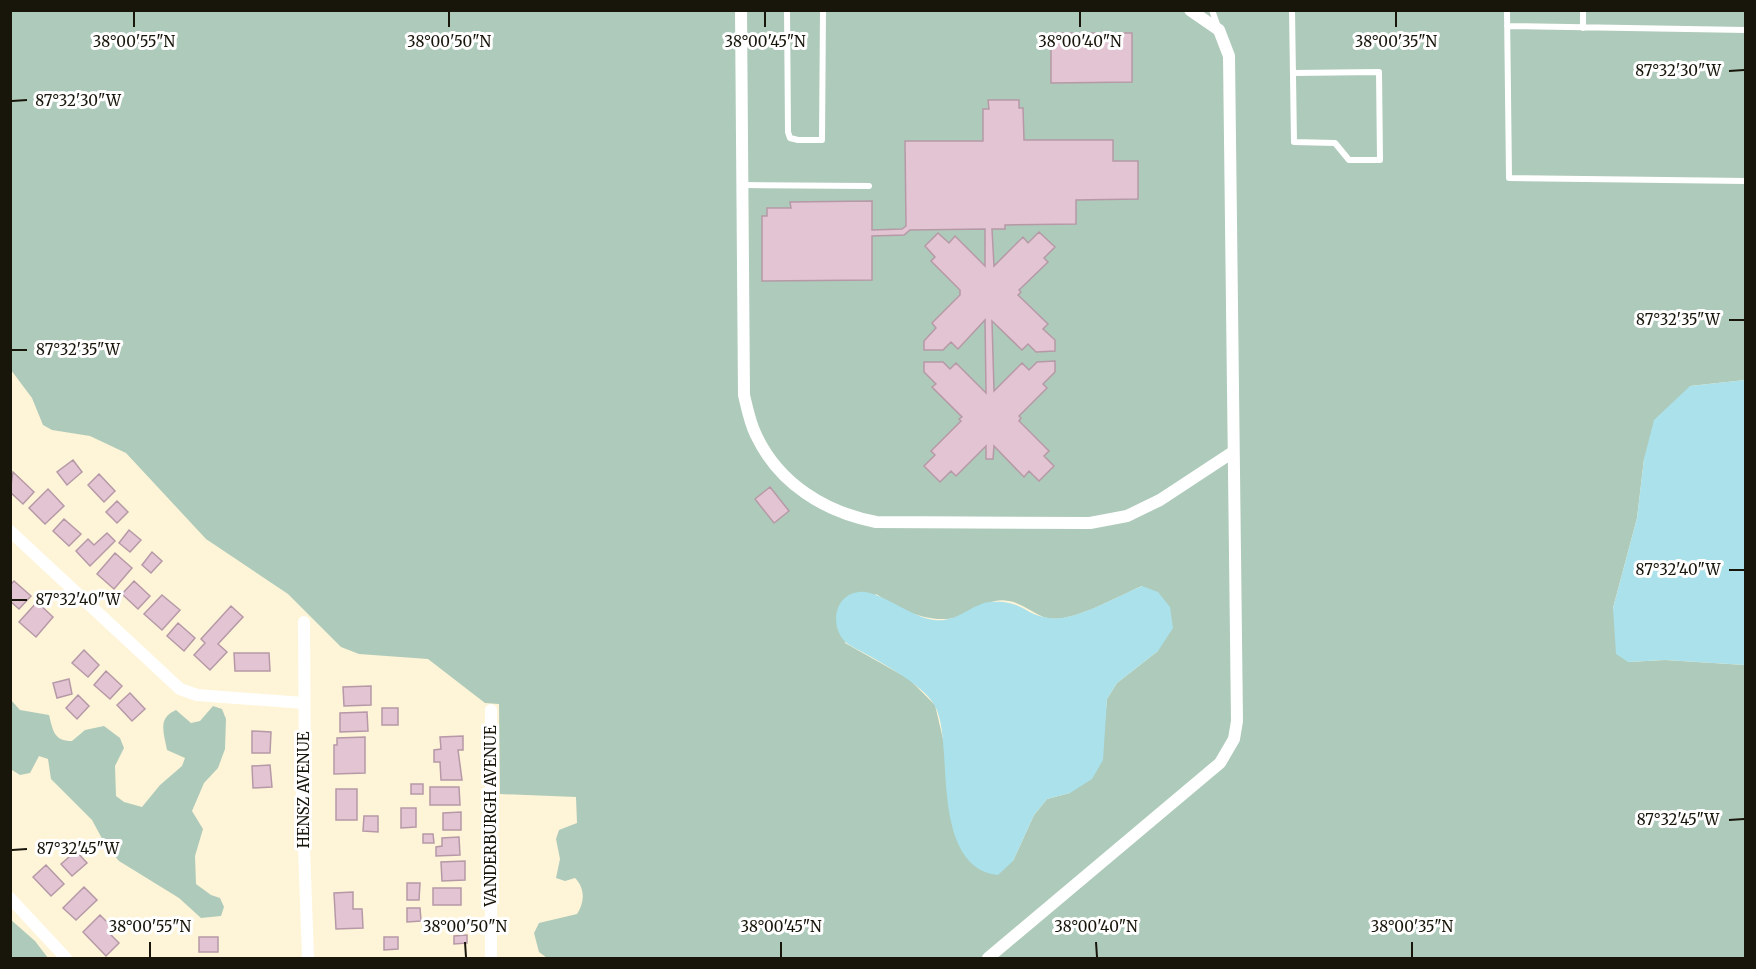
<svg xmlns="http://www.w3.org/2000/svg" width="1756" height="969" viewBox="0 0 1756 969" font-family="Merriweather,serif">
<rect width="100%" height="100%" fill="#fef4d7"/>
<!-- green -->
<path fill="#aecaba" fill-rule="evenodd" d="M10 11H1745V380L1690 386 1644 459 1637 518 1613 608 1628 662 1665 660 1745 665V958H547L539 952 534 933 539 923 577 914C585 902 585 888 575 878L565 881 556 878 560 859 556 839 559 830 577 823 576 797 500 794 499 704 485 703 428 659 359 654 341 647 288 594 206 539 126 453 90 436 52 430 43 425 32 398 11 370ZM1142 586 1158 651 1117 683 1107 699 1105 720 1070 793 1047 799 1034 815 1013 861 943 739 935 705 909 679 845 643 876 594C901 610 931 626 962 616 979 610 989 597 1009 601 1022 603 1034 614 1047 618 1071 624 1118 596 1142 586Z
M11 700 20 710 49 715C53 731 54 741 72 741L85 730 104 726 120 738 124 748 115 766 116 796 124 802 142 807 160 785 182 766 185 758 167 750C164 733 157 718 176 710L191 723 200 721 213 706 222 709 226 719 225 749 218 768 204 783 192 811 203 829 195 856 196 884 211 895 220 898 224 907 221 916 201 918 179 898 119 861 106 846 92 820 51 779 48 759 39 756 30 773 20 775 12 770Z
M10 919 35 941 48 958H11Z"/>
<!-- water -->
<path fill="#aae1eb" d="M1745 380V665L1665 660 1628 662 1616 654 1613 608 1637 518 1644 459 1654 420 1690 386Z
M1142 586 1158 592 1170 607 1173 628 1158 651 1117 683 1107 699 1103 760 1092 779 1070 793 1047 799 1034 815 1013 861 998 875C946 870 947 794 944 755 943 740 942 719 935 706 924 684 873 658 851 646 829 634 831 595 859 592 878 589 912 618 934 620 957 623 972 604 989 602 1022 599 1024 615 1049 618 1075 622 1117 596 1142 586Z"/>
<!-- building -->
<path fill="#e3c4d3" stroke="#b699a7" stroke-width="1.5" d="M1051 33H1132V82L1051 83Z
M988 100H1019V108H1023L1024 140H1113V161H1138V199L1076 200V224L1005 225V229H992L994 266 1023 237 1028 243 1039 232 1055 247 1044 258 1048 262 1019 290 1021 292 1018 295 1048 324 1043 329 1055 340V351L1036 352 1028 344 1022 350 992 321 994 391 1022 363 1029 370 1037 362 1055 361V372L1043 384 1047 388 1019 416 1021 418 1019 421 1049 451 1044 456 1054 466 1039 481 1029 471 1024 477 994 446 993 459H986V446L956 476 951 471 940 482 924 466 935 455 931 451 961 421 959 419 962 417 932 387 936 384 924 372V362H943L950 369 956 363 986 393 985 320 958 349 951 342 943 350H924V341L936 328 932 323 960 295V290L931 261 935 257 925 246 938 233 949 243 955 236 985 266V229L910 230 904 235 872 236V280L762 281V216H767V208H791L790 202 872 201V230L902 229 906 226 905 141H983V109H989Z
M73 460 82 472 67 485 57 472Z
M13 472 34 492 23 504 10 492Z
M99 474 115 491 104 502 88 485Z
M770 487 789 511 774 523 755 499Z
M48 489 64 506 45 524 29 508Z
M117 501 128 512 117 523 106 512Z
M64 519 81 534 69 546 53 531Z
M129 530 141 540 130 552 119 543Z
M107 533 115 541 90 566 76 551 88 539 94 545Z
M152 552 162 561 151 573 142 565Z
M115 553 132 568 114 589 97 574Z
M14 581 31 596 19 609 10 601V585Z
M134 581 150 596 138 609 122 594Z
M162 595 180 610 162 630 144 614Z
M37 602 53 617 36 637 19 622Z
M231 606 243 617 218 644 227 652 210 670 194 655 205 643 201 639Z
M178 623 195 638 184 651 167 636Z
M84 650 99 665 88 677 72 663Z
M234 653H269L270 671H235Z
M106 671 122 686 110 699 94 685Z
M69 679 72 694 57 698 53 683Z
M371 686V705L344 706 343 687Z
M130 693 145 709 132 721 117 705Z
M78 695 89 706 77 719 66 708Z
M382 708H398V725H382Z
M367 712 368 731 340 732V713Z
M252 731 271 732 270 753H252Z
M463 736V750H458L462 780H441L440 762H434V750L441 749 440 737Z
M365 737V773L334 774V745H337V738Z
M270 765 272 787 253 788 252 766Z
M411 784H423V794H411Z
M430 787H459L460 805H430Z
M336 789H357V820H336Z
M401 808H416V827L401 828Z
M461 812V830H443V813Z
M364 816H378V832L363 831Z
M423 834H433L434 843H423Z
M459 837 460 855 436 856V847L442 846V838Z
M76 851 87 863 72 876 61 864Z
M465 861V880L442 881 441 862Z
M46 865 64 884 51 896 33 877Z
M407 883H420L419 900H407Z
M84 887 97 900 76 920 63 908Z
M433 888H461V905H433Z
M353 892V909H362L363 928 336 929 334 893Z
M407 908H420L421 921 407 922Z
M100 915 113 928 109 933 119 943 106 956 83 932Z
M467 935V943L454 944V936Z
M199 937H218V952H199Z
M384 937H398V949L384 950Z"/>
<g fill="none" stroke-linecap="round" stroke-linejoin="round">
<!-- service -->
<path stroke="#fff" stroke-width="6" d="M787 10 788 132 790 138 798 140H822L823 10
M1212 10 1218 27
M1292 10 1294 142 1335 143 1349 160H1380L1379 72 1293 73
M1507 10 1509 178 1746 181
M1507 26 1746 30
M1583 28V10
M743 185 869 186"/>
<!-- minor -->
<path stroke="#fff" stroke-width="12" d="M741 10 744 395C747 408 750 423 756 435 779 484 825 512 876 522L1090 523 1127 516 1160 500 1233 452
M10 531 180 689 197 695 304 703
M304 622 305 774 302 791 308 958
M491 710V958
M10 898 66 958
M988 958 1220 763 1234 739 1237 721 1229 56 1219 30 1190 10"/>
</g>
<!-- ticks -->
<path fill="none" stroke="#18150a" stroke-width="2" d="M134 12V27M449 12V27M765 12V27M1080 12V27M1396 12V27M1729 71 1744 70M12 101 27 100M1729 320H1744M12 350H27M1729 570H1744M12 600H27M1729 820 1744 819M12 850 27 849M150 942V957M465 942 466 957M781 942V957M1096 942 1097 957M1412 942V957"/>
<g text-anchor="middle" stroke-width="6" stroke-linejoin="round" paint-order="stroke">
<!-- street labels -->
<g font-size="15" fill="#18150a" stroke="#fff">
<text transform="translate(304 790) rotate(-90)" y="5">HENSZ AVENUE</text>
<text transform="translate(491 816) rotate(-90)" y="5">VANDERBURGH AVENUE</text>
</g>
</g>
<g font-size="15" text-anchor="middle" fill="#18150a" stroke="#fff" stroke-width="6" stroke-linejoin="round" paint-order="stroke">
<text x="134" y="47">38°00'55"N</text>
<text x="449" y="47">38°00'50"N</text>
<text x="765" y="47">38°00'45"N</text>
<text x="1080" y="47">38°00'40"N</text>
<text x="1396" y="47">38°00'35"N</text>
<text x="1678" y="76">87°32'30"W</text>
<text x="78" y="106">87°32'30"W</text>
<text x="1678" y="325">87°32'35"W</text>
<text x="78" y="355">87°32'35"W</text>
<text x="1678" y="575">87°32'40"W</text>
<text x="78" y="605">87°32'40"W</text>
<text x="1678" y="825">87°32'45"W</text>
<text x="78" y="854">87°32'45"W</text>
<text x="150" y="932">38°00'55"N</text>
<text x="465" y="932">38°00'50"N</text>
<text x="781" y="932">38°00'45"N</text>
<text x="1096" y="932">38°00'40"N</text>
<text x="1412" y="932">38°00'35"N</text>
</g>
<!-- border -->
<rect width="1756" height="969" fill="none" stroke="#18150a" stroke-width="24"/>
</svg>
